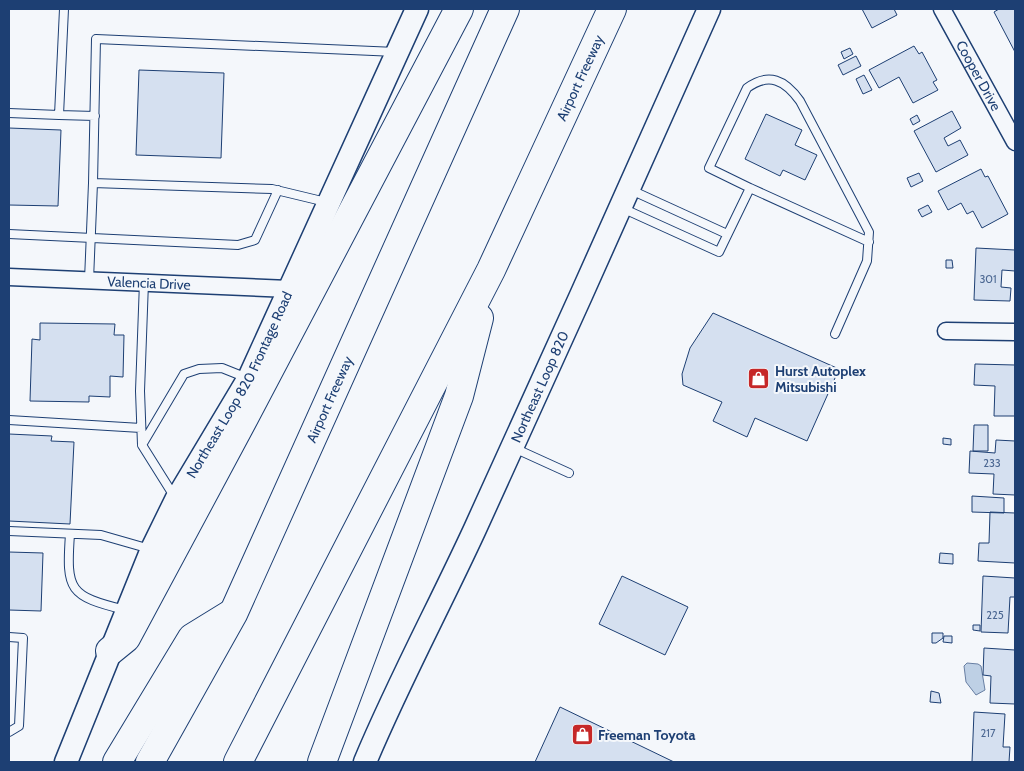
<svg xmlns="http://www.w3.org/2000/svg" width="1024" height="771" viewBox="0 0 1024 771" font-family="Cabin,sans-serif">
<rect width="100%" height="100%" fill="#f4f7fb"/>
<!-- water -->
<path fill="#bed0e5" stroke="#687fa3" d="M967 663 978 664 981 666 985 690 976 695 966 682 964 666Z"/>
<!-- building -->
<path fill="#d5e0f0" stroke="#1d3f73" d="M862 9H894L897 15 872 28Z
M999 9H1015V52L994 12Z
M914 46 919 54 922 52 937 80 933 82 938 90 913 103 899 77 879 88 869 70Z
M850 48 853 54 844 59 841 52Z
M856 56 861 66 843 75 838 65Z
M139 70 224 73 221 158 136 155Z
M864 75 872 90 863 94 856 79Z
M952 111 961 128 944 138 948 146 960 140 968 155 936 172 914 131Z
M766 114 802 130 795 145 817 155 805 180 783 170 780 176 745 159Z
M917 115 920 121 913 125 910 119Z
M9 128 61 130 58 206 9 205Z
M981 169 985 177 988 176 1008 214 982 228 973 211 967 214 961 203 948 210 938 191Z
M919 173 923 181 911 187 907 178Z
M928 205 932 212 922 217 918 210Z
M976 248 1015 250V271L1002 270 1001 287 1011 288 1010 301 974 300Z
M946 260H952L953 268H946Z
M713 313 839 369 807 441 755 418 747 437 713 421 722 402 683 385 682 374 690 348Z
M40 323 115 324 114 335H124L123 377 110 376V397L89 396V402L30 401 32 339 40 340Z
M975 364 1015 365V416H994L995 386 974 385Z
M974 425H988V451H973Z
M9 434 52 436 51 441 74 442 70 524 9 521Z
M943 438 951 439V445L943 444Z
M996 440 1015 441V495L993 494 994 474 969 473 970 451 995 453Z
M972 496 1004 498V513L972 512Z
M990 512 1015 513V563L978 561 979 543H989Z
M9 552 43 553 41 611 9 610Z
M940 553 953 554V564L939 563Z
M622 576 688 607 665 655 599 624Z
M983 576 1015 578V597H1010L1008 633 981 632Z
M973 625H980V631L973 630Z
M932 633H943V638L936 643H932Z
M944 636H952V643L943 642Z
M984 648 1015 650V704L990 703 991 676 983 675Z
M931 691 939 693 941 703 930 702Z
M560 707 674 762H535Z
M974 712 1005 714 1003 747H1010L1009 762H972Z"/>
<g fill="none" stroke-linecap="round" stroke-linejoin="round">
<defs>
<path id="service" d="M64 9 59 115 95 116
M9 113 59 115
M750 188 869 242
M631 190 727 234
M326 202 272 189 93 183 96 39 396 52
M622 208 719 252 750 188 709 168 747 88C769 72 785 80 800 101L869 232 867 261 835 334
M9 234 238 245 255 240 278 190
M89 280 93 183
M144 282 140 391 142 445 174 496
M9 420 141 428
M142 445 184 374 199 369 222 368 247 378
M514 448 569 473
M9 531 101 535 150 549
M70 534C66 591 69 596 125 610
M9 637 23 638 19 726 9 732"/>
<g id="minor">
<path id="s1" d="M942 9 1015 142"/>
<path id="s2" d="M9 277 289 289"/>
<path d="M946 331 1015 332"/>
</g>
<g id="secondary">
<path id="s3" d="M66 762 152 549 176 500 249 378 417 9"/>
<path id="s4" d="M365 762C398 683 439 607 475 529 554 356 632 183 709 9"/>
</g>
<g id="motorway">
<path d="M110 651 126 638 245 416 459 9"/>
<path d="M117 762 192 638 231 614"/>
<path id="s5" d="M150 762 233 614 505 9"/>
<path id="s6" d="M238 762 491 270 612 9"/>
<path d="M322 762 459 396 479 318"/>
</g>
</defs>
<!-- service casing -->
<use href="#service" stroke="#1d3f73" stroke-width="10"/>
<!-- minor casing -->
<use href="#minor" stroke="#1d3f73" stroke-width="19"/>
<!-- secondary casing -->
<use href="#secondary" stroke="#1d3f73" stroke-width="25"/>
<!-- motorway casing -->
<use href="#motorway" stroke="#1d3f73" stroke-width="30"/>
<!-- service -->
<use href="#service" stroke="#f4f7fb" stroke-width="8"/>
<!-- minor -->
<use href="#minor" stroke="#f4f7fb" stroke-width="16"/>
<!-- secondary -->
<use href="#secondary" stroke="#f4f7fb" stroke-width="22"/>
<!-- motorway -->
<use href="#motorway" stroke="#f4f7fb" stroke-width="28"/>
</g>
<!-- icons -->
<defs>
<symbol id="shop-square" viewBox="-11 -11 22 22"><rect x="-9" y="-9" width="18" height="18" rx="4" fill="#c62828" stroke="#f4f7fb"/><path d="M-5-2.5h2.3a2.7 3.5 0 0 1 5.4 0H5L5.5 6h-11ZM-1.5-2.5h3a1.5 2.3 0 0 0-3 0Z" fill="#fff"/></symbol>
</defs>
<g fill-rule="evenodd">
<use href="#shop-square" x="746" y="366" width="25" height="25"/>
<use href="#shop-square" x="570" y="722" width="25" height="25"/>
</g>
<g text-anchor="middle" stroke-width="4" stroke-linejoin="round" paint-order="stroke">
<!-- number labels -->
<g font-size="11" fill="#4b6792">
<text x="988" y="283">301</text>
<text x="992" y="467">233</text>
<text x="995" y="619">225</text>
<text x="988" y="737">217</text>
</g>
<!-- street labels -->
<g font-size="14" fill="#1d3f73" stroke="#f4f7fb">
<text dy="5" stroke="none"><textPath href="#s1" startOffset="76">Cooper Drive</textPath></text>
<text dy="5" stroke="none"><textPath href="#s6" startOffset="765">Airport Freeway</textPath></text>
<text dy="5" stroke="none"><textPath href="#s2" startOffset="140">Valencia Drive</textPath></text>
<text dy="5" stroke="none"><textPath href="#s3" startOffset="416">Northeast Loop 820 Frontage Road</textPath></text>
<text dy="5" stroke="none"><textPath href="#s4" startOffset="414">Northeast Loop 820</textPath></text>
<text dy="5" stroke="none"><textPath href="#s5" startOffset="405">Airport Freeway</textPath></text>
</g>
<!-- poi labels -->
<g font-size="14" font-weight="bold" fill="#1d3f73" stroke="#f4f7fb" text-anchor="start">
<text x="775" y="376">Hurst Autoplex<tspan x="775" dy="16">Mitsubishi</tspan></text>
<text x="598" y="740">Freeman Toyota</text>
</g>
</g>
<!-- border -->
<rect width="1024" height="771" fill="none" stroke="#1d3f73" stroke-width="20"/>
</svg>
